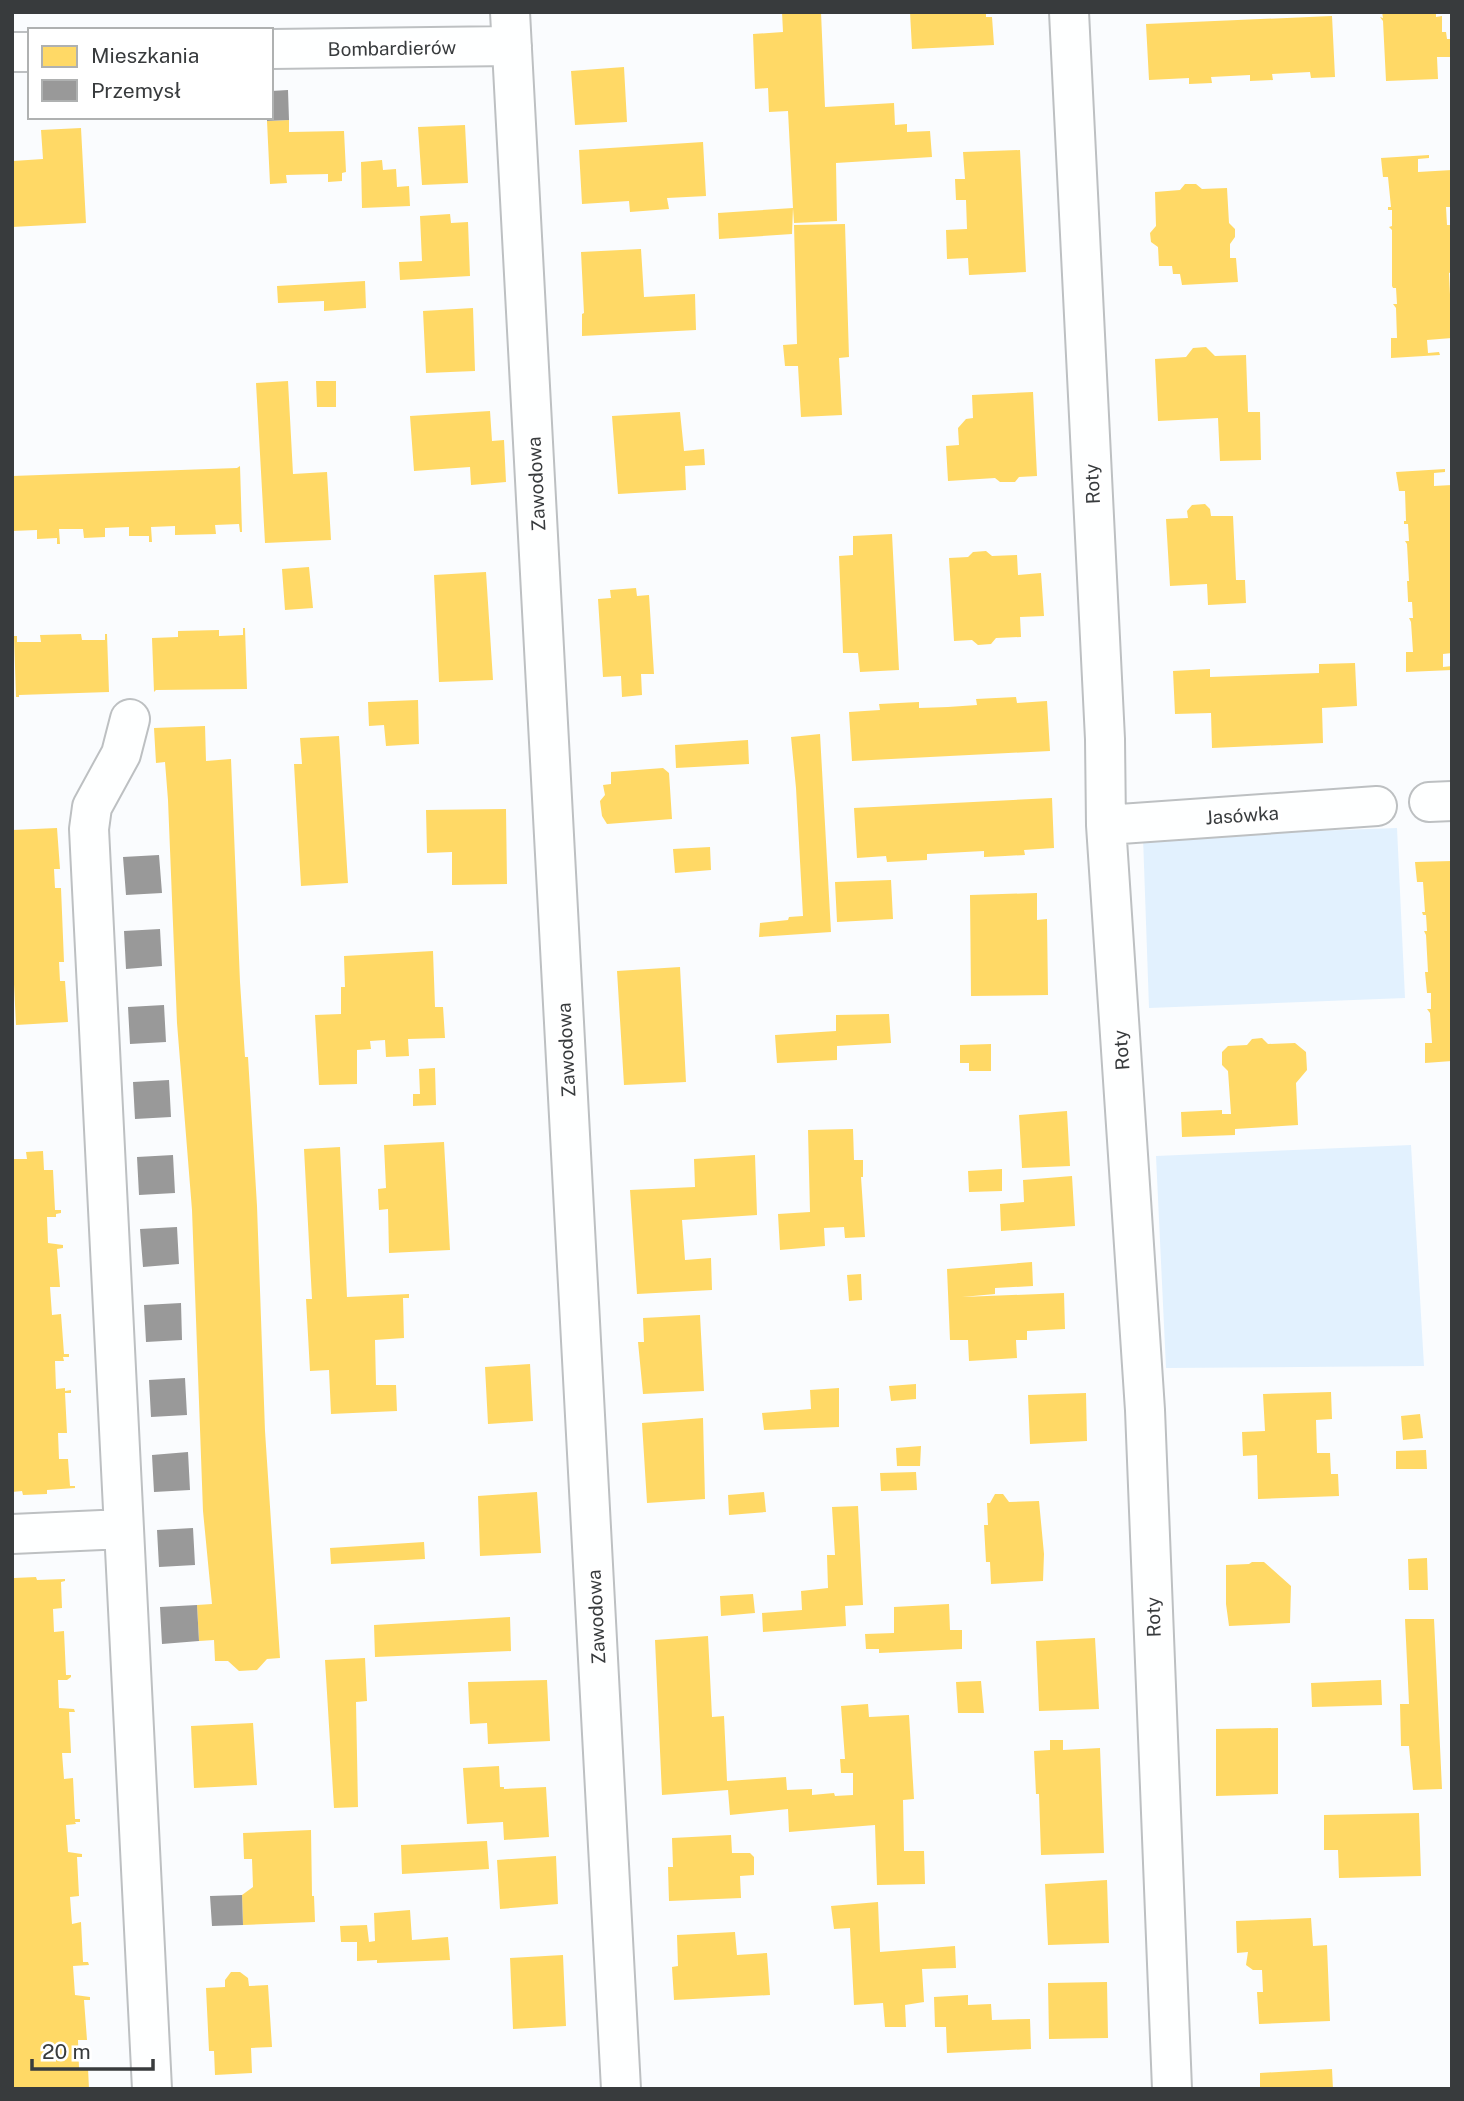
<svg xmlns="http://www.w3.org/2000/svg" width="1464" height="2101" viewBox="0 0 1464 2101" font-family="'Public Sans',sans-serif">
<rect width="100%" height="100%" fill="#fafcfe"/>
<!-- green -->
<path fill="#e2f1fe" d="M1397 828 1405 998 1149 1008 1143 837Z
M1411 1145 1424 1366 1166 1368 1156 1156Z"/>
<!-- homes -->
<path fill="#ffd966" d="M782 12H821L825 107 894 103 895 125 907 124V132L930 131 932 157 836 163 837 221 794 223 793 208 792 234 719 239 718 213 793 208 788 111 769 112 768 88 755 89 753 34 783 32Z
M910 12H986V17H992L994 45 912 49Z
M1382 12H1436V17L1442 16V32H1446L1447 39H1451L1452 57H1437L1438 79 1386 81 1383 21 1380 17 1383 18Z
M1332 16 1335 77 1311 78 1310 72 1272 74 1273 80 1250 81V75L1211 77 1212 83 1189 84V78L1149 80 1146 24Z
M624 67 627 122 575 125 571 71Z
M289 120V132L344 131 346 172 342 173V181L328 182V174L286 175 287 183 270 184 267 121Z
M465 125 468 183 422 185 418 127Z
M81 128 86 223 12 227 13 161 43 159 41 130Z
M703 142 706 196 667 198 669 209 630 212 629 201 582 204 579 150Z
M1020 150 1026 272 969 275 968 258 947 259 946 230 967 229 966 200H956L955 179H965L963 152Z
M1429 155V158L1418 159V172L1452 170V207H1446L1447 225H1452V272L1449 273 1452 338 1427 340 1428 353 1439 352 1440 355 1391 358V338H1397L1396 308 1393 304H1397L1396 288H1393L1392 286V230L1389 227 1392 226V210H1388V207H1391L1388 177H1383L1381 158Z
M382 160 383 170 396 169 397 187 409 186 410 206 362 208 361 162Z
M1185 184H1196L1202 189 1227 188 1229 223 1235 229V237L1230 244V258H1236L1238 282 1182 285 1180 274H1173L1172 266H1159L1158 247 1151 242 1150 233 1156 226 1155 192 1180 190Z
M450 214 451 223 468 222 470 276 400 280 399 262 422 261 420 216Z
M845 224 849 357 839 358 842 415 801 417 798 366H785L783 345 797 344 794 225Z
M641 249 644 297 695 294 696 330 582 336V314L584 313 581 252Z
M365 281 366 308 324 311V301L278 303 277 286Z
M473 308 475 371 426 373 423 311Z
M1206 347 1215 356 1246 355 1248 412H1260L1261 460 1220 461 1218 418 1158 421 1155 359 1186 357 1193 348Z
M288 381 293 474 327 472 331 540 265 543 256 383Z
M316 381H336V407H317Z
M1033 392 1037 476 1019 477 1015 482H1000L995 478 948 481 946 446 959 445 958 428 966 419 973 418 972 395Z
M490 411 492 441 504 440 506 482 471 485 470 467 414 471 410 416Z
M680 412 684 451 704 449 705 465 685 466 686 490 618 494 612 416Z
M240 466 242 532H240L239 524 215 525 216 534 175 535V526L151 527 152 542H149V536H129V527L105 528V537L84 538 83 529H59L60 544H57V538L37 539V530L12 531V476L237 468Z
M1445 469V472L1434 473V486L1452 485V653L1443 654V667L1452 666V670L1406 672V652H1413L1411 622 1409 618H1413L1412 602H1408V600L1407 581H1409L1407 544 1405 541H1409L1408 524H1404V521H1406L1405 491H1399L1396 472Z
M1205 504 1210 509 1211 516H1233L1236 580H1245L1246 603 1208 605 1207 584 1170 586 1166 519 1188 518 1187 511 1192 505Z
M892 534 899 670 860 672 858 653H843L839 556 853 555V536Z
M986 551 992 556 1017 555 1018 575 1041 573 1044 616 1020 617 1021 637 996 638 991 644 978 645 972 640 954 641 949 558 968 557 973 552Z
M309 567 313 608 285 610 282 569Z
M486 572 493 680 439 682 434 575Z
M636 588 637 596 649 595 654 674H641L642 695 622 697 621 676 603 677 598 599 611 598 610 590Z
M243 628H245L247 689 156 690 154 692 152 638 178 637V631L219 630V636L243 635Z
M81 634 82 640H105V634H107L109 692 19 695V697H16L14 636H17V642H41L40 635Z
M1355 663 1357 706 1322 708 1323 743 1212 748 1211 713 1175 714 1173 671 1210 669V677L1264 675 1319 673V664Z
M1016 697 1017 703 1047 701 1050 751 852 761 849 712 880 710 879 704 919 702V708L948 707 977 705 976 699Z
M418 700 419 744 386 746 384 725 369 726 368 702Z
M205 726 206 761 231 759 240 982 245 1057H248L257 1206 265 1431 280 1658 267 1659 257 1670 239 1671 228 1661H215L214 1640 199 1641 197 1605 212 1604 203 1511 192 1210 177 1023 168 800 165 762 156 763 154 728Z
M820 734 831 932 759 937 760 923 788 920 789 917 803 916 796 788 791 737Z
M339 736 348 883 301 886 294 764H302L300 738Z
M748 740 749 764 676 768 675 745Z
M663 768 669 773 672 819 607 824 602 816 600 801 605 795 603 785 611 784V772Z
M1052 798 1054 848 1024 850 1025 855 1005 856 984 857V851L927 854V860L887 862 886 856 857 858 854 808Z
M506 809 507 884 452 885V852L427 853 426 810Z
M57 828 60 869H54L55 888H61L64 962H59L60 981H65L68 1022 16 1025 12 943V830Z
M710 847 711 870 675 873 673 849Z
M1452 861V1061L1425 1063V1043H1432L1430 1013 1427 1009H1431V993H1427L1425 972H1428L1426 935 1424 931H1427L1426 915H1423L1422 912H1425L1423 882H1417L1415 862Z
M891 880 893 919 837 922 835 882Z
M1037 893V920L1047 919 1048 995 971 996 970 895Z
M433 951 435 1007H443L445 1038 408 1039 409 1056 386 1057 385 1040 370 1041 371 1049 357 1050V1084L319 1085 315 1015 341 1014V987H345L344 956Z
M680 967 686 1082 624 1085 617 971Z
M889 1014 891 1043 837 1046V1060L777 1063 775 1035 836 1031V1015Z
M1262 1038 1268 1044 1295 1043 1306 1052 1307 1070 1296 1083 1298 1125 1235 1129V1135L1182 1137 1181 1112 1222 1110V1114H1231L1228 1071 1222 1065V1052L1228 1046 1247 1045 1252 1039Z
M991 1044V1071H969V1063H960V1045Z
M435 1068 436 1105 413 1106V1094H420L419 1069Z
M1067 1111 1070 1166 1022 1168 1019 1115Z
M853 1129 854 1160H863V1177H861L865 1237 845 1238 844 1227 824 1228 825 1246 780 1250 778 1214 810 1212 808 1130Z
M444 1142 450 1250 389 1253 388 1209 379 1210 378 1189 386 1188 384 1145Z
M340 1147 347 1297 409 1294V1298H403L404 1338 375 1340 376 1385H396L397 1411 331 1414 329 1370 310 1371 306 1299H312L304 1149Z
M43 1151 44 1170H53L55 1210H61V1213L56 1214V1217H47L48 1243 63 1245V1248L57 1249 60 1287H50L52 1315 61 1314 64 1354H69V1357H63L64 1361H55L56 1389 65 1388V1391L71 1390V1393H65L67 1433H58L59 1459H68L70 1486H75V1488L47 1490V1494L23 1495 22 1491 12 1492V1159H27L26 1152Z
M755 1155 757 1215 682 1220 685 1260 711 1258 712 1290 637 1294 630 1190 695 1187 694 1159Z
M1002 1169V1191L969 1192 968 1171Z
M1072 1176 1075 1226 1001 1231 1000 1204 1024 1202 1023 1180Z
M1032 1262 1033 1286 995 1288V1294L962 1297 1064 1293 1065 1329 1027 1331V1340H1016L1017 1358 969 1361 968 1340H950L947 1269Z
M861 1274 862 1300 849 1301 847 1275Z
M700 1315 704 1391 643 1394 638 1342H644L643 1318Z
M530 1364 533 1421 488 1424 485 1367Z
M916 1384V1399L891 1401 889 1386Z
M839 1388V1427L764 1430 762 1413 811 1409 810 1390Z
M1331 1392 1332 1419 1316 1420 1317 1453H1330L1331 1474H1338L1339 1496 1258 1499 1257 1455 1243 1456 1242 1432 1265 1431 1263 1394Z
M1086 1393 1087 1441 1030 1444 1028 1395Z
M1420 1414 1423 1438 1403 1440 1401 1416Z
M703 1418 705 1499 647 1503 642 1423Z
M921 1446 920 1466H897L896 1448Z
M1426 1450 1427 1469H1396V1451Z
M916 1472 917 1490 881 1491 880 1473Z
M537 1492 541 1553 480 1556 478 1496Z
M764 1492 766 1512 729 1515 728 1495Z
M995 1494H1003L1009 1502 1039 1501 1044 1554 1043 1581 991 1584 990 1562H986L984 1525H988L987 1503H990Z
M858 1506 863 1605 845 1606 846 1626 763 1632 762 1613 802 1610 801 1591 828 1588 827 1555H835L832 1507Z
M424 1542 425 1559 331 1564 330 1548Z
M1427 1558 1428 1590H1409L1408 1559Z
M1252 1562H1264L1291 1586 1290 1623 1229 1626 1226 1604V1565L1249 1564Z
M36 1577 37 1580 65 1579V1581L61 1582 62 1608 53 1609 54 1632 64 1631 66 1675H71V1677L67 1680H58L59 1708 74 1709 75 1712H69L71 1753H62L64 1779 73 1778 75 1819H80V1822H75L76 1824 66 1825 68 1852 82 1854V1857H77L79 1896 70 1897 72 1924 81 1922 83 1962H88L89 1965 73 1966 75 1995 90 1997V2000H84L87 2040H78L79 2068H88L89 2089H13L12 1582 14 1578Z
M753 1594 755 1613 721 1616 720 1596Z
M949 1604 950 1630H962V1649L879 1653V1649H866L865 1634 894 1633V1607Z
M510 1617 511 1651 375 1657 374 1625Z
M1405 1619H1434L1442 1789 1413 1790 1409 1746H1401L1400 1704H1409Z
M708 1636 712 1717 724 1716 727 1781 786 1777 787 1790 812 1789V1795L834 1793 835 1796 853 1795V1773H841L840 1759H845L841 1706 868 1704 869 1717 909 1715 914 1799 903 1800 904 1851H924L925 1884 877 1885 875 1825 789 1832 788 1809 730 1815 728 1790 662 1795 655 1640Z
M1095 1638 1099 1709 1039 1711 1036 1641Z
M365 1658 367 1701 356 1702 358 1807 334 1808 325 1660Z
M547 1680 550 1741 488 1744 487 1723 470 1724 468 1682Z
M1381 1680 1382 1705 1312 1707 1311 1683Z
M981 1681 984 1713H958L956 1682Z
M253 1723 257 1785 194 1788 191 1726Z
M1278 1728V1794L1216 1796V1729Z
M1050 1740H1063V1750L1100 1748 1104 1853 1041 1855 1039 1794H1036L1034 1751 1050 1750Z
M499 1766 500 1787H504V1789L546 1787 549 1837 504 1840 503 1822 467 1824 463 1768Z
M1419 1813 1421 1876 1339 1878 1338 1850H1324V1815Z
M311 1830 312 1896H314L315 1922 243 1925 242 1895 253 1887 252 1859H244L243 1833Z
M731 1835 732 1853H750L754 1857V1875L740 1876 741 1898 669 1901 668 1867H673L672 1838Z
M487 1841 489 1869 402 1874 401 1845Z
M556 1856 558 1904 500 1909 497 1860Z
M1107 1880 1109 1943 1048 1945 1045 1884Z
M878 1902 880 1952 955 1946 956 1968 922 1969 924 2002 905 2005 906 2027H885L883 2003 854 2005 850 1928 834 1929 831 1906Z
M410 1910 412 1940 448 1937 450 1960 377 1963V1960L357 1961V1942H341L340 1926 367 1925 369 1942 375 1941 374 1913Z
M1311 1918 1313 1946 1327 1945 1330 2021 1259 2024 1257 1992H1263L1262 1970H1253L1246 1965 1248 1952 1237 1953 1236 1921Z
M735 1932 737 1955 767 1953 770 1995 674 2000 672 1967 678 1966 677 1935Z
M563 1955 566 2026 513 2029 510 1958Z
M231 1972H240L248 1978 249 1986 268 1985 272 2047 251 2048 252 2073 215 2075 214 2051H209L206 1988 225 1987V1980Z
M1107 1982 1108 2038 1049 2039 1048 1983Z
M968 1995V2005L991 2004 992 2020 1030 2019 1031 2049 947 2053 946 2027H935L934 1997Z
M1332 2069 1333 2089H1260V2073Z"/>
<!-- industry -->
<path fill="#999" d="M288 90 289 120 267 121V117H271V91Z
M159 855 162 893 126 895 123 857Z
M160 929 162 966 126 969 124 931Z
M164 1005 166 1042 130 1044 128 1007Z
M169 1080 171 1117 135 1119 133 1082Z
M173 1155 175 1193 139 1195 137 1157Z
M177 1227 179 1264 143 1267 140 1229Z
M181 1303 182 1340 146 1342 144 1305Z
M185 1378 187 1415 151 1417 149 1380Z
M188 1452 190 1490 154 1492 152 1455Z
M193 1528 195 1565 159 1567 157 1530Z
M197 1605 199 1641 162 1644 160 1607Z
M242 1895 243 1925 212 1926 210 1896Z"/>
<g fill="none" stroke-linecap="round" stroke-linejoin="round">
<defs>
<path id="minor" d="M510 12 621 2089
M1069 12 1105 739 1106 825 1145 1410 1172 2089
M271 49 512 46
M12 52H30
M130 719 121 754 92 807 89 829 152 2089
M1429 802 1452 801
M1106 825 1377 806
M12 1534 124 1529"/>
</defs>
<!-- minor casing -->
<use href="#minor" stroke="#bdc0c2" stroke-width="42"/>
<!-- minor -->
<use href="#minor" stroke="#feffff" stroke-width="38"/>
</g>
<g text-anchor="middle" stroke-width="7" stroke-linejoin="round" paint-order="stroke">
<!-- street labels -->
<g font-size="19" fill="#383b3d" stroke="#fff">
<text transform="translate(392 48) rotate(-1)" y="7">Bombardierów</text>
<text transform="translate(536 484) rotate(-93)" y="7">Zawodowa</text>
<text transform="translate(1092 484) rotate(-93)" y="7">Roty</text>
<text transform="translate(1242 815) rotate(-4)" y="7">Jasówka</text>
<text transform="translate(566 1050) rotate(-93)" y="7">Zawodowa</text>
<text transform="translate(1121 1050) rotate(-94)" y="7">Roty</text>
<text transform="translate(596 1617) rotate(-93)" y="7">Zawodowa</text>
<text transform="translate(1153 1617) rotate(-92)" y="7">Roty</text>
</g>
</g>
<!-- border -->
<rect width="1464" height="2101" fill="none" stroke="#383b3d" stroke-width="28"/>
<!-- legend -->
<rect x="28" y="28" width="245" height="91" fill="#ffffff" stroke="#afb1b1" stroke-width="2"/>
<rect x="42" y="46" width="35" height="21" fill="#ffd966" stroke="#afb1b1" stroke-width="2"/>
<text x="91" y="63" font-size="21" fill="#383b3d">Mieszkania</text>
<rect x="42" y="80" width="35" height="21" fill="#999999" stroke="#afb1b1" stroke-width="2"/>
<text x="91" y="98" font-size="21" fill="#383b3d">Przemysł</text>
<!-- scale -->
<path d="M32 2059v10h121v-10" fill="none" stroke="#383b3d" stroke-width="3.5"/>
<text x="42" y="2059" font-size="21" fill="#383b3d" stroke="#ffffff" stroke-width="5" paint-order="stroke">20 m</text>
</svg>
